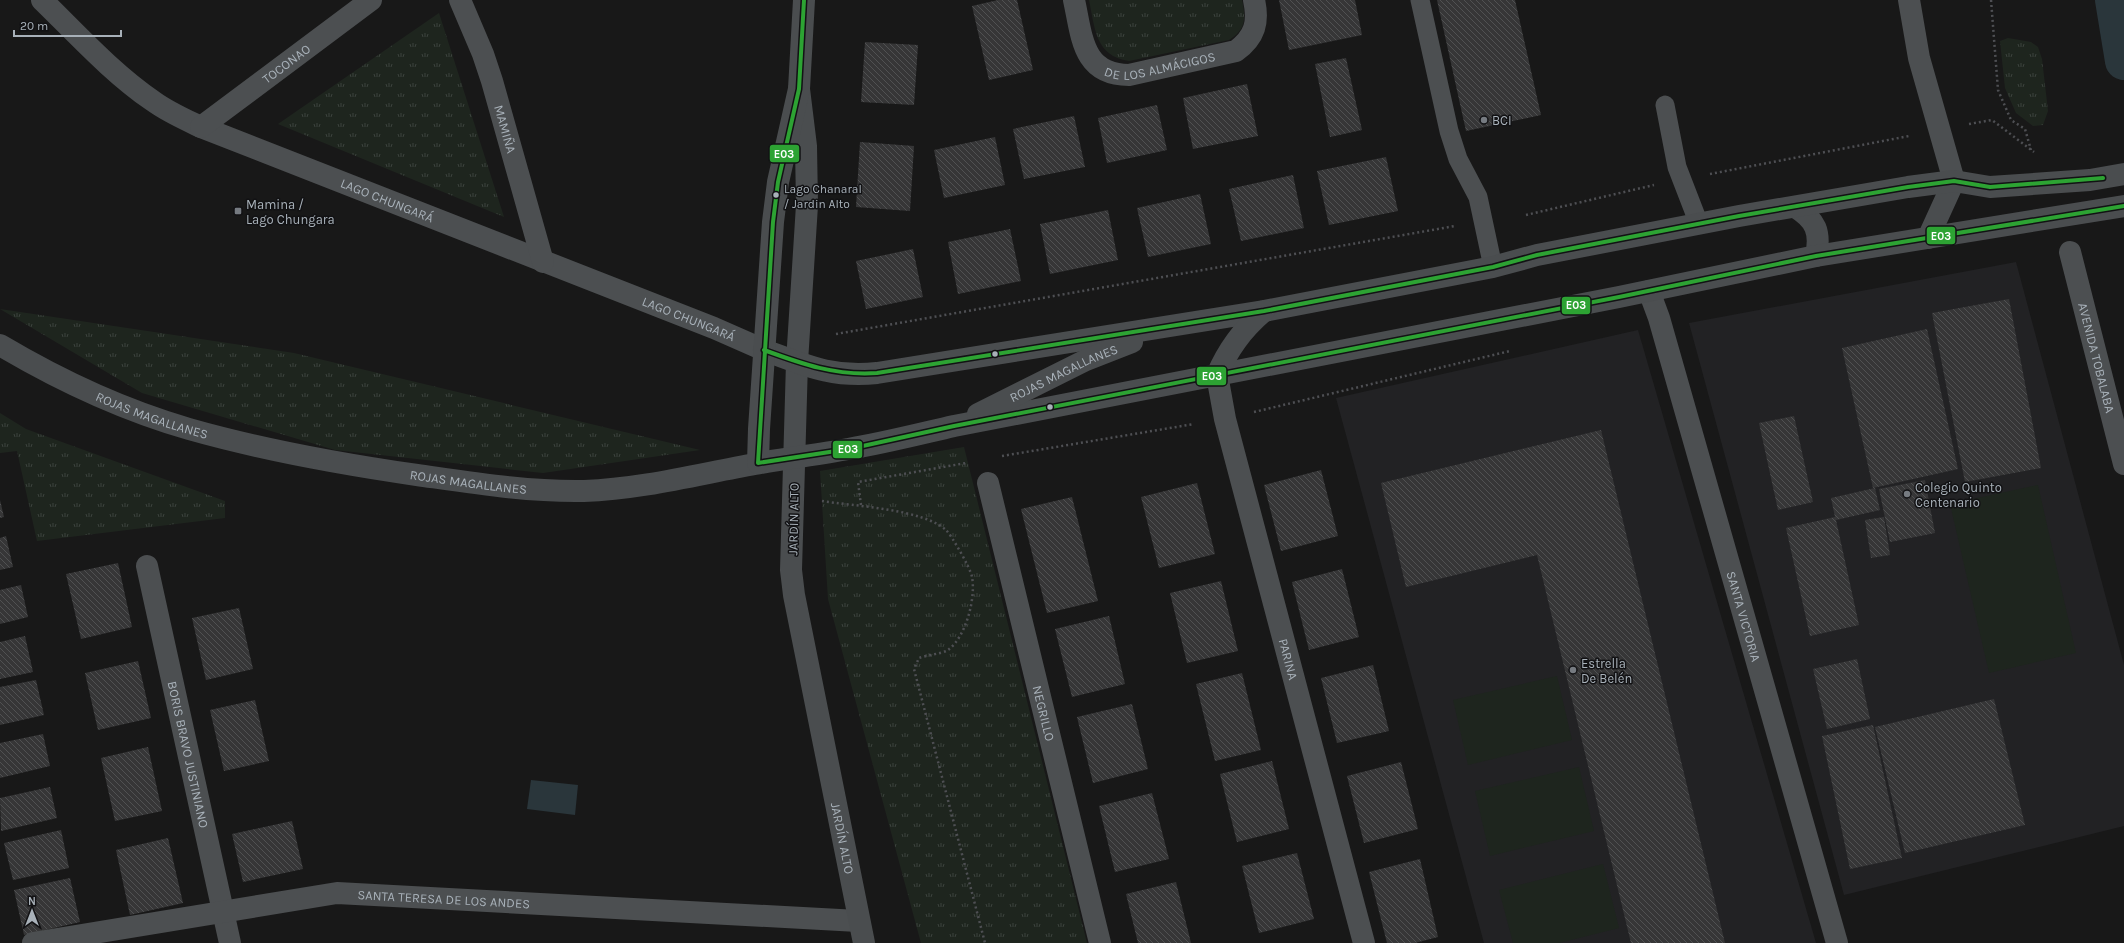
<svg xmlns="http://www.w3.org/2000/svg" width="2124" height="943" viewBox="0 0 2124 943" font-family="Karla,sans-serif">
<defs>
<pattern id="grass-tufts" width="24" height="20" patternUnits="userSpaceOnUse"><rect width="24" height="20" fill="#1e251e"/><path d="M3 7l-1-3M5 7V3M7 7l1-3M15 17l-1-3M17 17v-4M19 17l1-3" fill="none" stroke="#3c423d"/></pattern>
<pattern id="building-back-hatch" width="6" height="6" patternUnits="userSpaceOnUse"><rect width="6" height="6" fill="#363637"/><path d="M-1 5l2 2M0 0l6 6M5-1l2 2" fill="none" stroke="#505152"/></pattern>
</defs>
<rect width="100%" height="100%" fill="#181818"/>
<!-- built -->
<path fill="#222224" d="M2016 262 2124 665V826L1844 895 1689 323Z
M1638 330 1816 943H1484L1336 398Z"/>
<!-- grass -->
<path fill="url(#grass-tufts)" d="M1089 0H1242C1246 18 1246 30 1229 40L1129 61C1095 56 1095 28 1089 0Z
M439 13 504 217 278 124Z
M2008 38 2031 42 2038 47 2042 59 2048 111 2043 125 2033 126 2016 113 2005 88 2000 41Z
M0 309 294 353 700 450 543 473 335 450 142 393Z
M0 413 26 429 225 501V518L37 541 17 451 0 453Z
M964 447 1087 943H921L828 599 820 471Z"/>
<!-- pitch -->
<path fill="#1e251e" d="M2038 485 2076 653 1989 673 1950 504Z
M1557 676 1572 740 1468 765 1453 700Z
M1579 767 1594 831 1490 856 1475 791Z
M1603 864 1619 928 1559 943H1513L1499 890Z"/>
<!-- water -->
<path fill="#2a363b" d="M531 780 578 785 575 815 527 809Z"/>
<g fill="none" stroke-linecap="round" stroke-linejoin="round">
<!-- canal -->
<path stroke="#2a363b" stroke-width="38" d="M2114 0 2124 61"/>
</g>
<!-- building -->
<path fill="url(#building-back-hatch)" d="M998 0H1017L1033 70 989 80 972 6Z
M1279 0H1355L1362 35 1289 50Z
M1437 0H1515L1541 115 1466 131Z
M865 42 918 45 914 105 861 102Z
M1346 58 1362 130 1330 137 1315 64Z
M1247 84 1258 136 1193 149 1183 98Z
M1157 105 1167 150 1107 163 1098 118Z
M1074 116 1085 167 1024 179 1013 129Z
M995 137 1005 185 944 198 934 150Z
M860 142 914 146 910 211 856 207Z
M1386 157 1398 211 1329 225 1317 171Z
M1293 175 1304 228 1241 241 1229 189Z
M1200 194 1211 244 1148 257 1137 208Z
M1108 210 1118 260 1050 274 1040 224Z
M1010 229 1021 281 958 294 948 242Z
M913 249 923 297 866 309 856 261Z
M2009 299 2041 468 1965 482 1932 313Z
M1927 329 1958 469 1873 488 1842 348Z
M1794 416 1813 502 1778 510 1759 423Z
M1601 430 1725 943H1631L1537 555 1406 587 1381 483Z
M1321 470 1338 536 1281 551 1264 485Z
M1925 480 1935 533 1890 542 1879 489Z
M1197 483 1215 554 1159 568 1141 497Z
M1875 488 1880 510 1836 520 1859 625 1810 636 1786 528 1835 517 1831 498Z
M1072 497 1098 601 1047 613 1021 509Z
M0 500 4 517 0 518Z
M1884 517 1890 555 1871 558 1865 520Z
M6 536 13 567 0 570V538Z
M118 563 132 627 81 639 66 574Z
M1342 569 1359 637 1309 650 1292 582Z
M1221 581 1238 651 1187 663 1170 593Z
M21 585 28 617 0 624V590Z
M239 608 253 669 206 680 192 618Z
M1109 616 1125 684 1072 697 1055 629Z
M25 636 33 672 0 679V642Z
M1857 659 1870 719 1827 729 1813 669Z
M138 661 151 718 98 730 85 673Z
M1373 665 1389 731 1337 743 1321 678Z
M1242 673 1261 750 1215 761 1196 684Z
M36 680 44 715 0 725V687Z
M1994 699 2025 825 1905 853 1875 727Z
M255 700 269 761 224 771 210 710Z
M1132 704 1148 769 1093 783 1077 717Z
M1873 725 1902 858 1850 869 1822 736Z
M43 734 50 766 0 778V743Z
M148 747 162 811 115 821 101 758Z
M1272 761 1289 829 1237 842 1220 774Z
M1401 762 1418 829 1364 843 1347 776Z
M50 787 57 818 1 831 0 798Z
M1152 793 1169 859 1115 872 1099 806Z
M292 821 303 869 243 882 232 834Z
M61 830 69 868 13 880 4 843Z
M168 838 183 903 130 915 116 850Z
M1297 853 1314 919 1259 933 1242 866Z
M1420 859 1438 937 1415 943H1387L1369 872Z
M70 878 80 922 24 935 14 890Z
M1176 882 1191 943H1138L1126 894Z"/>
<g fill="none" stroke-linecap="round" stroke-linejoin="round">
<!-- path -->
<path stroke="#4e4f53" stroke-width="2.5" stroke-dasharray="2 3" stroke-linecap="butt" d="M1991 0 1998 90 2011 120 2025 129 2031 150
M1969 124 1992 120 2034 152
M1710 174 1909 136
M1526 215 1654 185
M836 334 1455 226
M1254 412 1510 351
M1002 456 1194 424
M822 501C853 506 923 509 946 530 952 536 971 569 972 577 976 598 966 637 948 650 941 654 927 655 919 658L914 669 985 943
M861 505 858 482 966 463"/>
<!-- lane -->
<path stroke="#4c4f51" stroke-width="19" d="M1420 0 1449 131 1458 159 1478 197 1493 267
M1665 105 1677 167 1699 224"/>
<!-- street -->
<g stroke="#4c4f51" stroke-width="22">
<path id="s1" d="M42 0C77 34 112 73 153 101 168 112 184 119 201 127L714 328 764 350"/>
<path id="s2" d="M460 0 483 54 492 81 543 262"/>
<path id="s3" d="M1074 0C1082 36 1082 75 1129 75L1236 51C1255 37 1259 22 1254 0"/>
<path d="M1909 0 1919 58 1954 181"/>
<path id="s4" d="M201 127 371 0"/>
<path id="s5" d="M2070 252 2124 464"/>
<path id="s6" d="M1649 291 1659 318 1837 943"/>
<path id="s7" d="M1217 375 1225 419 1364 943"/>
<path id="s8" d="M988 483 1100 943"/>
<path id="s9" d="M147 566 230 943"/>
<path id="s10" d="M33 943 337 893 858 921"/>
</g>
<!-- secondary -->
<g stroke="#4a4d4f" stroke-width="22">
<path id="s11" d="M799 89 806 146 807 205 797 362 791 570 794 595 864 943"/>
<path d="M1795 207C1816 220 1821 232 1816 256"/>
<path d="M1928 238 1954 181"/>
<path id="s12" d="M0 345C59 380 123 410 189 429 263 450 341 464 417 475 473 483 528 492 584 491 642 489 699 474 755 464 786 458 817 455 848 449 884 443 919 434 954 426L1619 297 1816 256 2124 206"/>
<path d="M764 350C805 365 832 378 877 373L1264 311 1493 267 1537 255 1739 216 1908 187 1954 181 1990 187 2090 180 2124 174"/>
<path d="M1217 375C1228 349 1242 330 1264 311"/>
<path id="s13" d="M978 414 1086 360 1132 342"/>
<path d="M758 463 759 429 773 222 778 182 799 89 804 0"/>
</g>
<defs>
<path id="bus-1" d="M804 0 799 89 778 182 773 222 758 463 849 449 954 426 1619 297 1816 256 2124 206
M764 350C802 364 836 376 877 373L1264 311 1493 267 1537 255 1739 216 1908 187 1954 181 1990 187 2103 178"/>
</defs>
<!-- bus-1 casing -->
<use href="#bus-1" stroke="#121214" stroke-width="7"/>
<!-- bus-1 -->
<use href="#bus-1" stroke="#2da333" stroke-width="4"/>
</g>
<!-- markers -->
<g fill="#767b81" stroke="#121214" stroke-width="1.5">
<circle cx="1484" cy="120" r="4"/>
<rect x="234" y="207" width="8" height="8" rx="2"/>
<circle cx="1907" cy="494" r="4"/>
<circle cx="1573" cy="670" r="4"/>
</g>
<g fill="#a8b1b9" stroke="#121214" stroke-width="1.5">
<circle cx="776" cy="195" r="3.5"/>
<circle cx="995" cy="354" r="3.5"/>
<circle cx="1050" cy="407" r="3.5"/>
</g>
<g text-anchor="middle" stroke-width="3" stroke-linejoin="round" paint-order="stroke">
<!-- bus labels -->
<g font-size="12" fill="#a8b1b9" stroke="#121214" text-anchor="start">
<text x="784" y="193">Lago Chanaral<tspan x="784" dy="15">/ Jardin Alto</tspan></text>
</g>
<!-- street labels -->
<g font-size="13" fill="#a8b1b9" stroke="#121214">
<text dy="5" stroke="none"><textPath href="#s3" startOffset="136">DE LOS ALMÁCIGOS</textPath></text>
<text dy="5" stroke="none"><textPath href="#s4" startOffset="106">TOCONAO</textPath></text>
<text dy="5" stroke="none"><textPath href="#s2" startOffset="137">MAMIÑA</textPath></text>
<text dy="5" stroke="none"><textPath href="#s1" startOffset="405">LAGO CHUNGARÁ</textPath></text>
<text dy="5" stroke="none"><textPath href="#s1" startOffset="729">LAGO CHUNGARÁ</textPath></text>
<text dy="5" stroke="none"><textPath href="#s5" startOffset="109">AVENIDA TOBALABA</textPath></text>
<text dy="5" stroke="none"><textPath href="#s13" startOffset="95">ROJAS MAGALLANES</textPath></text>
<text dy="5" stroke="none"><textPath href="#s12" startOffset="168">ROJAS MAGALLANES</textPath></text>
<text dy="5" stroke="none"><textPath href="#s12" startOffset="492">ROJAS MAGALLANES</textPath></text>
<text transform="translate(793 519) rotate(-89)" y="5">JARDÍN ALTO</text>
<text dy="5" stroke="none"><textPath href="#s6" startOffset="339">SANTA VICTORIA</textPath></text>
<text dy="5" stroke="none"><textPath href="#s7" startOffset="293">PARINA</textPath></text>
<text dy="5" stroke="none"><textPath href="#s8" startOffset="237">NEGRILLO</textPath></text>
<text dy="5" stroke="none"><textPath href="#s9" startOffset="193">BORIS BRAVO JUSTINIANO</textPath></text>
<text dy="5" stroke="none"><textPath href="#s11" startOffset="755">JARDÍN ALTO</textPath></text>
<text dy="5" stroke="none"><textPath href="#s10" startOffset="415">SANTA TERESA DE LOS ANDES</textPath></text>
</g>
<!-- poi labels -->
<g font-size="13" fill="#a8b1b9" stroke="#121214" text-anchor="start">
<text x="1492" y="125">BCI</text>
<text x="246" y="209">Mamina /<tspan x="246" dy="15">Lago Chungara</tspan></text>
<text x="1915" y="492">Colegio Quinto<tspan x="1915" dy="15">Centenario</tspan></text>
<text x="1581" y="668">Estrella<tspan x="1581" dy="15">De Belén</tspan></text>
</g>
</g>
<g stroke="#121214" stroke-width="1.5">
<rect x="769" y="144" width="31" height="19" rx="4" fill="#2da333"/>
<rect x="1926" y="226" width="30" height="19" rx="4" fill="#2da333"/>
<rect x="1561" y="296" width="30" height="19" rx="4" fill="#2da333"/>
<rect x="1196" y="366" width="31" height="20" rx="4" fill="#2da333"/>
<rect x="832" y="440" width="31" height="19" rx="4" fill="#2da333"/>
</g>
<g font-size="11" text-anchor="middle" font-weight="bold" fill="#fff">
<text x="784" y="158">E03</text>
<text x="1941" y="240">E03</text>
<text x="1576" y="309">E03</text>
<text x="1212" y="380">E03</text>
<text x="848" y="453">E03</text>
</g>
<!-- north arrow -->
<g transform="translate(32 911)" stroke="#121214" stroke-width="3" paint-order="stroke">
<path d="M0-3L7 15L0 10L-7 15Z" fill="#a8b1b9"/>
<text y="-6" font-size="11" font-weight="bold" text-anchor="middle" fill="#a8b1b9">N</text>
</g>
<!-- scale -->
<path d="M14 30v6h107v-6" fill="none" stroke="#a8b1b9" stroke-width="2"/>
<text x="20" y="30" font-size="12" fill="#a8b1b9" stroke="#121214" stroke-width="3" paint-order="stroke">20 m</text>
</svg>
